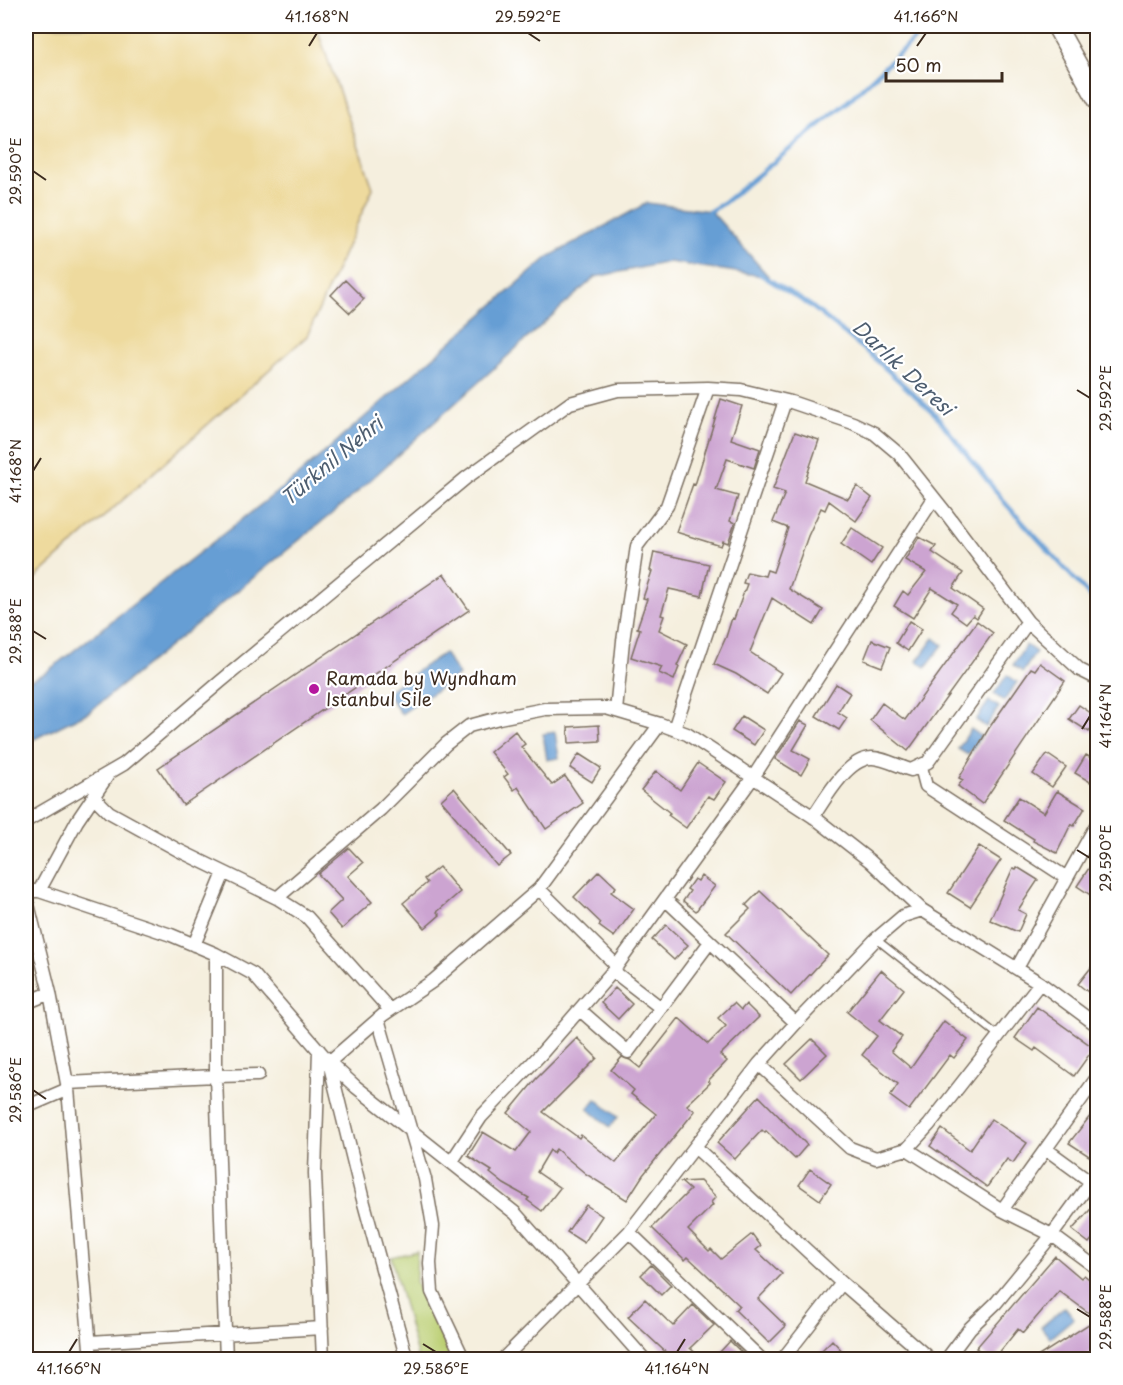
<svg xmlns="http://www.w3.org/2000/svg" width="1123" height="1385" viewBox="0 0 1123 1385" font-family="'Playpen Sans',sans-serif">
<rect width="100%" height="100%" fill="#fff"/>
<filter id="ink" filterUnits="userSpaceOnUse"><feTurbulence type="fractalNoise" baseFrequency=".0167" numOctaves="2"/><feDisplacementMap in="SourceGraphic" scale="12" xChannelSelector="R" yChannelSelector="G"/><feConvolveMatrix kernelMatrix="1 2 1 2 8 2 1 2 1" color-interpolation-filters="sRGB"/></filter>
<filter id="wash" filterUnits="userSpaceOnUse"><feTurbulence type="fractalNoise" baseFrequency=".008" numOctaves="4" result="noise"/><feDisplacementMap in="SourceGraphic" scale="24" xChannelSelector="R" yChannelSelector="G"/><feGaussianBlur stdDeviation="1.35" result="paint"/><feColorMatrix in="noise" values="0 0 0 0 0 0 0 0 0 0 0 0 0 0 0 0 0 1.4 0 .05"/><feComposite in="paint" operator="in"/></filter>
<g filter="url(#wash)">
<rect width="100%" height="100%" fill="#f5efde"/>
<!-- green -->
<path fill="#bbcf73" stroke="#7b7c48" stroke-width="1.5" d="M417 1251 416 1283 454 1359H418L391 1257Z"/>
<!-- sand -->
<path fill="#eeda9e" stroke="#94825e" stroke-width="1.5" d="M26 26H316L373 188 307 336 26 586Z"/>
<!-- water -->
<path fill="#669ed4" stroke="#506479" stroke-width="1.5" d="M647 203 711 211 769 277 669 262 595 277 346 502 89 712 26 743V682L45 673 295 478 548 257Z
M934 638 943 645 926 667 917 661Z
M1026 645 1036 652 1023 672 1013 665Z
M444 653 459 675 401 714 386 692Z
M1007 675 1017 682 1004 701 994 694Z
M989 701 999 707 986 727 976 720Z
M971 729 981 736 968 755 958 749Z
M555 732 559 758 547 760 543 734Z
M596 1099 618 1117 610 1127 588 1109Z
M1065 1307 1074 1318 1050 1338 1041 1327Z"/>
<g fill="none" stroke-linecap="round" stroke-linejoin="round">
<!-- stream -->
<path stroke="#669ed4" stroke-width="4.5" d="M707 213 725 202 845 104 928 26
M760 274 811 306 869 353 935 414 1006 504 1098 605"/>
</g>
<g id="blocks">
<!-- building -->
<path fill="#cca4d1" d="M345 280 364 299 350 313 331 295Z
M721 399 742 406 731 439 760 449 754 468 727 459 716 490 738 496 730 521 735 523 728 543 723 541 721 546 676 532 693 484 695 485Z
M795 432 819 440 805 481 848 499 857 486 872 498 856 521 829 501 825 510 821 508 808 536 789 589 823 610 814 625 772 598 750 652 781 673 767 694 736 674 714 664 726 637 732 618 734 619 747 584 743 583 747 572 765 576 767 570 773 572 788 528 773 522 785 493 773 489Z
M852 528 882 548 871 565 841 544Z
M919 537 936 546 932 552 963 573 953 588 983 609 977 618 973 615 966 623 951 612 957 604 932 588 913 618 894 606 903 591 908 595 926 572 905 560Z
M654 552 709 564 702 596 669 589 661 615 664 616 659 630 687 644 677 666 679 667 674 680 659 673 662 667 631 657 640 629 637 628 647 599 643 598 652 571H650Z
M444 574 469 610 183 805 158 768Z
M909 621 922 629 908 651 896 643Z
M977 621 993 633 908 751 870 720 882 703 905 720Z
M872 640 890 647 882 667 864 660Z
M1040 663 1065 681 982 804 958 786 963 780 959 778 989 728 1031 668 1035 670Z
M836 684 850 693 838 712 847 718 839 730 816 716Z
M1079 705 1098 718V734L1090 730 1089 732 1069 719Z
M742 716 764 730 754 745 732 731Z
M800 721 808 725 793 750 810 759 801 775 775 759Z
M599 725 600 741 569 743 568 727Z
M515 731 525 744 521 747 552 785 565 776 583 803 546 829 518 787 514 790 504 777 508 774 490 752Z
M579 754 601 768 592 782 570 768Z
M1047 754 1066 767 1052 787 1033 774Z
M1086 755 1098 762V774L1092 783 1075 773Z
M698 763 726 782 714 799 708 796 686 828 668 815 670 813 641 790 656 771 680 790Z
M454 788 511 855 497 866 441 800Z
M1057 791 1085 808 1074 826 1071 824 1057 853 1033 841 1034 839 1004 820 1019 797 1044 813Z
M979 846 1001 860 970 907 948 893Z
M349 848 363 863 348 876 372 902 342 929 328 913 342 900 318 874Z
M439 867 460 892 437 912 440 915 425 928 403 903 427 883 424 879Z
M1017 867 1038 880 1018 910 1026 914 1018 932 990 920 1013 868 1016 869Z
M1089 868 1098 874V887L1092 896 1077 886Z
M599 871 616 887 611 892 634 909 614 937 599 926 601 923 574 897Z
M701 876 715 886 696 911 683 901 690 891 687 889 694 879 698 881Z
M760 891 828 955 791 995 726 933 750 909 746 905Z
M666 925 688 945 674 960 652 940Z
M1098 959V1000L1078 984Z
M881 970 904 989 880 1020 902 1037 891 1051 911 1068 944 1021 968 1040 954 1058 950 1055 909 1110 890 1096 898 1084 862 1055 877 1036 847 1012Z
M615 988 632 1004 618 1019 601 1003Z
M734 1003 741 1010 746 1004 759 1017 720 1055 727 1061 708 1081 710 1083 687 1105 695 1111 643 1175 627 1200 586 1174 556 1149 553 1153 550 1150 537 1172 560 1188 542 1211 527 1200 529 1198 504 1184 490 1173 492 1171 468 1156 483 1132 516 1152 531 1132 508 1113 536 1079 577 1038 597 1058 543 1112 579 1138 581 1135 616 1163 656 1114 631 1094 634 1090 611 1070 622 1057 630 1060 640 1068 679 1018 708 1044 726 1026 718 1018Z
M1037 1007 1094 1048 1074 1076 1036 1048 1034 1051 1015 1038Z
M812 1039 827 1054 801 1079 786 1064Z
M759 1096 807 1145 795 1159 766 1131 765 1133 762 1130 735 1159 717 1143Z
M1098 1106 1097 1150 1092 1158 1069 1143Z
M991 1119 1027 1143 1013 1163 1007 1159 987 1187 930 1146 942 1129 970 1150Z
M810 1169 831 1184 820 1200 799 1185Z
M700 1181 716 1197 711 1202 713 1205 688 1230 709 1251 711 1249 721 1259 752 1234 761 1246 756 1250 782 1274 758 1299 786 1326 769 1343 735 1310 739 1305 688 1257 685 1260 652 1228 690 1190 681 1182Z
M1098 1201V1232L1089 1243 1072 1230Z
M586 1205 602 1216 584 1243 567 1232Z
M1055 1256 1081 1278 1084 1275 1098 1286V1310L1093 1316 1059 1291 1023 1333 1018 1329 994 1359H991L976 1348Z
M651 1265 671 1285 661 1295 641 1275Z
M645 1299 673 1326 693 1305 714 1325 690 1348 702 1359H673L628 1317Z
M1098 1318V1348L1081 1359H1034Z
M832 1340 845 1354 839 1359H813Z
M730 1341 748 1359H728L720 1352Z"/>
</g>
</g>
<g filter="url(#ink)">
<use href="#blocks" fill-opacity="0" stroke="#7c6f61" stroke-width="1.5"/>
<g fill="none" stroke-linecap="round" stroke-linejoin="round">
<defs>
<path id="service" d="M876 939 999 1036"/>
<path id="minor" d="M616 711 623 641 637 546 667 506 708 388
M674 729 785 401
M921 767 926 786 1067 878
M94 797 109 812 178 850 277 898 307 917 390 1010
M813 817C825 799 847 759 871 758 882 757 900 767 911 770L928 762 1028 622
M26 821 124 764 220 682 466 478 570 403 618 390 708 388 741 390 791 402 853 423 874 433 899 454 946 513 1028 622 1080 670 1098 679
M539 889 617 966
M26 891H39L171 935 216 954 253 974 329 1062 356 1087 515 1213 645 1360
M39 891 77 821 108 775
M26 896 50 993 68 1089 26 1107
M277 898 381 809 446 744 469 726 499 718 545 709 606 708 660 724
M665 899 796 1023
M922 910 1040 983 1098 1026
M194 945 224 873
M1017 968 1098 822
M613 971 661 1008
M26 1003 50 993
M580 1010 628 1052 710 942
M378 1019 425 1179 433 1226 430 1263 432 1292 464 1360
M319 1050 315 1173 323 1360
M329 1062 383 1015 433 981 539 889 660 724 687 734 815 818 870 861 922 910 903 916 876 939 796 1023 759 1064 629 1232 502 1360
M329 1062 362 1196 407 1360
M759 1064 850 1148 876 1158 907 1149 929 1125 1040 983
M67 1083 216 1076V954
M68 1089 91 1360
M695 1147 842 1283 931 1360
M907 1149 1002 1210 1052 1235 1098 1269
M1046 1149 1090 1181
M452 1161 481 1117 541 1054 613 971 754 776 934 498
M1002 1210 1098 1076
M629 1232 762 1360
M90 1342 322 1328
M226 1360 216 1076 258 1075
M782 1360 842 1283
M946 1360 970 1328 996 1303 1052 1235 1098 1172"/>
<path id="secondary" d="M1056 26 1098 101"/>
</defs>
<!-- service casing -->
<use href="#service" stroke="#7c6f61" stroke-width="9"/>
<!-- minor casing -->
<use href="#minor" stroke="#7c6f61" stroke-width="15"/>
<!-- secondary casing -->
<use href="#secondary" stroke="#7c6f61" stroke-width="21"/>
<!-- service -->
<use href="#service" stroke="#fff" stroke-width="6"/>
<!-- minor -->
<use href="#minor" stroke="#fff" stroke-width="12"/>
<!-- secondary -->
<use href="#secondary" stroke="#fff" stroke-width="18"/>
</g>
</g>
<!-- ticks -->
<path fill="none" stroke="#3b2a1e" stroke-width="2" d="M528 33 540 41M309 46 317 33M917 46 926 33M33 171 46 180M1077 390 1090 398M33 471 41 458M33 631 46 639M1082 729 1090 716M1077 850 1090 858M33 1090 46 1099M1077 1309 1090 1317M423 1344 436 1352M69 1352 77 1339M677 1352 685 1339"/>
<!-- markers -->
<circle fill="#b5179e" stroke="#fff" stroke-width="2" cx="314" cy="689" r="6"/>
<g text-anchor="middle" stroke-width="4.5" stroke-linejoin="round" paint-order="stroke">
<!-- poi labels -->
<g font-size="18" fill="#3b2a1e" stroke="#fff" text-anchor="start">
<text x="326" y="685">Ramada by Wyndham<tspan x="326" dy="21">Istanbul Sile</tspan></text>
</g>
<!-- water labels -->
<g font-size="20" font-style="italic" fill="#4e5e70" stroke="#fff">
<text transform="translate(903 368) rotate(43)" y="7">Darlık Deresi</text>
<text transform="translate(332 461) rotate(-40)" y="7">Türknil Nehri</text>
</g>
</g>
<!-- margin -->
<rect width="1123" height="1385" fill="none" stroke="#fff" stroke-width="66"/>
<!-- scale -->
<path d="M886 72v9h116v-9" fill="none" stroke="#3b2a1e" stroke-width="3"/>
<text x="895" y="72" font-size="18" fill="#3b2a1e" stroke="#ffffff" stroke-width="4.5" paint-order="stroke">50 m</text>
<rect x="33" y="33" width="1057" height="1319" fill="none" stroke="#3b2a1e" stroke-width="2"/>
<g font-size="15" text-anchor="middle" fill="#3b2a1e">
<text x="317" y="22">41.168°N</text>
<text x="528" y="22">29.592°E</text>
<text x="926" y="22">41.166°N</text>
<text transform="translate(16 171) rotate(-90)" y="5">29.590°E</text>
<text transform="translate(1106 398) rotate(-90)" y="5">29.592°E</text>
<text transform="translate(16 471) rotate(-90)" y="5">41.168°N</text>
<text transform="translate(16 631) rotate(-90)" y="5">29.588°E</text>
<text transform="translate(1106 716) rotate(-90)" y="5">41.164°N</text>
<text transform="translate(1106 858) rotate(-90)" y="5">29.590°E</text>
<text transform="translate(16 1090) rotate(-90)" y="5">29.586°E</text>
<text transform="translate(1106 1317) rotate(-90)" y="5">29.588°E</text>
<text x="69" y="1374">41.166°N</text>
<text x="436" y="1374">29.586°E</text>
<text x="677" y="1374">41.164°N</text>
</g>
</svg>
